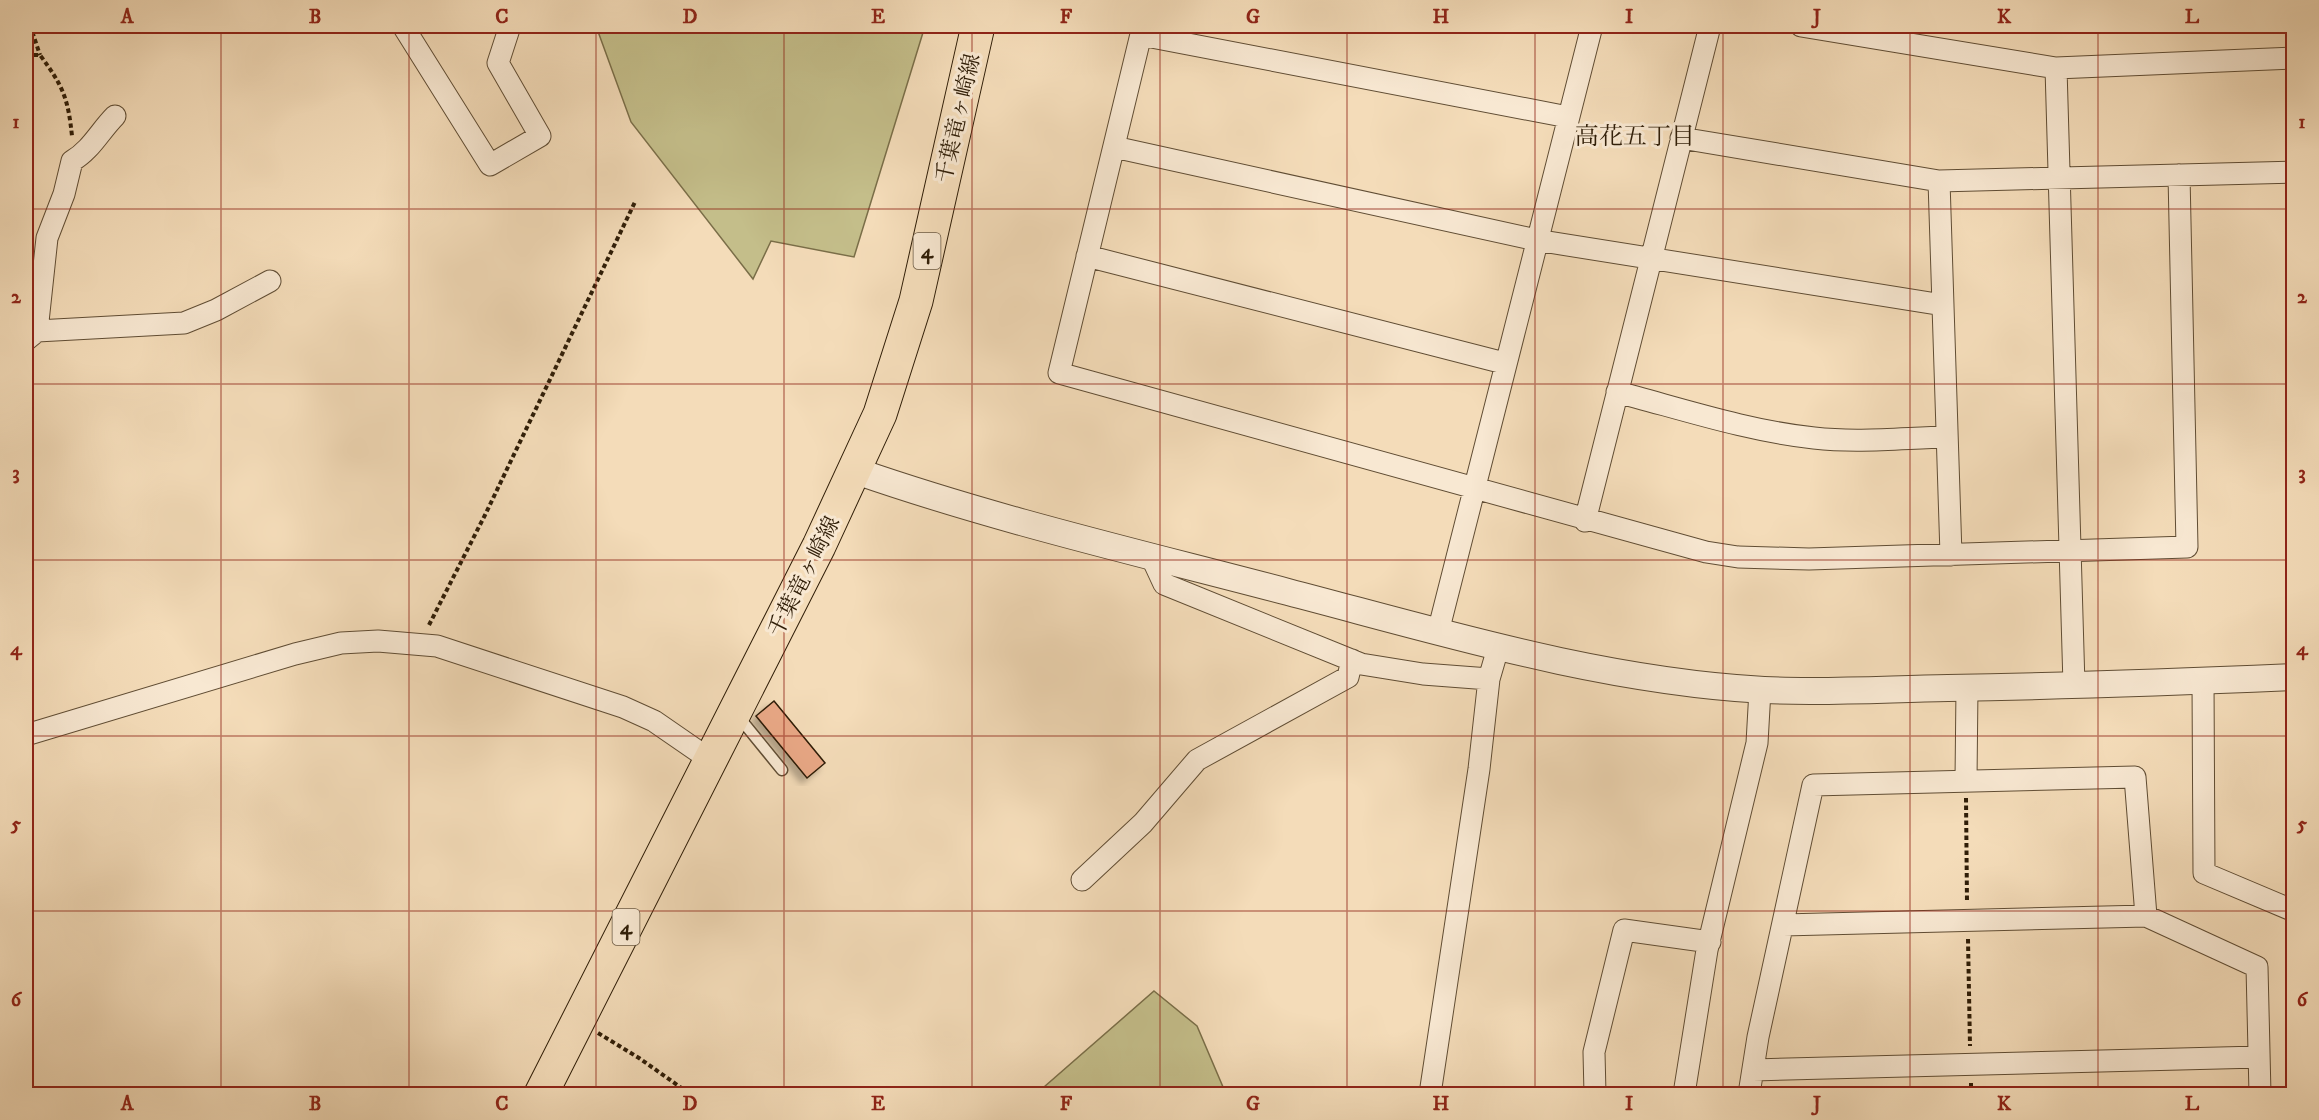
<svg xmlns="http://www.w3.org/2000/svg" width="2319" height="1120" viewBox="0 0 2319 1120" font-family="'IM FELL DW Pica','Noto Serif JP',serif">
<defs>
<filter id="shadow"><feDropShadow dx="-5.5" dy="5.5" stdDeviation="3" flood-color="#0004"/></filter>
</defs>
<rect width="100%" height="100%" fill="#f4dcb9"/>
<filter id="stains"><feTurbulence type="fractalNoise" baseFrequency=".00333" numOctaves="4"/><feColorMatrix values="0 0 0 0 .2 0 0 0 0 .09 0 0 0 0 .02 0 0 0 .5 -.17"/></filter>
<radialGradient id="worn" r=".72"><stop offset=".6" stop-color="#630" stop-opacity="0"/><stop offset="1" stop-color="#630" stop-opacity=".3"/></radialGradient>
<!-- green -->
<path fill="#c4be8a" stroke="#7a6e48" stroke-width="1.5" d="M596 26H925L854 257 771 241 753 279 631 122Z
M1154 991 1197 1026 1226 1094H1036Z"/>
<!-- building -->
<path fill="#e9a886" stroke="#2f1d07" stroke-width="1.5" filter="url(#shadow)" d="M774 701 825 763 807 778 756 716Z"/>
<g fill="none" stroke-linecap="round" stroke-linejoin="round">
<defs>
<path id="service" d="M738 716 782 770"/>
<path id="minor" d="M403 26 490 165 540 136 498 63 510 26
M1143 26 1059 373 1706 552 1738 557 1809 559 2187 547 2179 175
M1801 26 2056 68 2294 58
M1141 35 1568 117
M2056 68 2074 685
M1681 138 1939 181 2294 172
M1114 147 1536 240 1943 305
M1939 181 1951 555
M1087 256 1504 363
M37 331 47 238 64 194 72 161C91 150 100 131 115 116
M26 340 37 331 184 323 216 310 270 281
M1617 392C1682 409 1748 431 1814 438 1858 443 1903 438 1947 437
M1585 521 1710 26
M1151 556 1164 584 1361 664 1423 674 1489 679
M1438 632 1592 26
M2203 681 2204 873 2294 911
M26 735 295 654 341 643 378 641 437 646 623 707 654 721 709 759
M1966 780 1967 688
M1082 880 1143 823 1197 760 1348 677 1352 660
M1783 925 2146 916
M1753 1070 2259 1057
M1430 1094 1479 769 1489 679 1498 648
M1595 1094 1594 1052 1624 930 1710 942
M1684 1094 1707 950 1757 743 1760 690
M1749 1094 1758 1037 1813 785 2135 777 2146 916 2257 967 2260 1094"/>
<path id="tertiary" d="M856 471C997 520 1144 554 1288 592 1445 633 1601 681 1764 690 1825 693 1886 689 1948 688 2063 686 2178 682 2294 677"/>
<path id="primary" d="M541 1094 819 546 880 414 916 301 978 26"/>
</defs>
<!-- service casing -->
<use href="#service" stroke="#604d34" stroke-width="13"/>
<!-- minor casing -->
<use href="#minor" stroke="#604d34" stroke-width="23"/>
<!-- tertiary casing -->
<use href="#tertiary" stroke="#604d34" stroke-width="28"/>
<!-- primary casing -->
<use href="#primary" stroke="#2f1d07" stroke-width="35"/>
<!-- path -->
<path stroke="#2f1d07" stroke-width="4" stroke-dasharray="4.5 3" stroke-linecap="butt" d="M36 26 32 31 40 55
M26 55H40C63 86 68 98 72 136
M429 625 485 515 635 202
M1966 798 1967 902
M1968 939 1970 1046
M598 1033 639 1058 690 1094
M1971 1083V1094"/>
<!-- service -->
<use href="#service" stroke="#f8e8d2" stroke-width="10"/>
<!-- minor -->
<use href="#minor" stroke="#f8e8d2" stroke-width="21"/>
<!-- tertiary -->
<use href="#tertiary" stroke="#f8e8d2" stroke-width="26"/>
<!-- primary -->
<use href="#primary" stroke="#f4dcb9" stroke-width="33"/>
</g>
<!-- grid -->
<path fill="none" stroke="#8f2418" stroke-width="1.5" stroke-opacity="0.55" d="M221 26V1094M409 26V1094M596 26V1094M784 26V1094M972 26V1094M1160 26V1094M1347 26V1094M1535 26V1094M1723 26V1094M1910 26V1094M2098 26V1094M26 209H2294M26 384H2294M26 560H2294M26 736H2294M26 911H2294"/>
<g text-anchor="middle" stroke-width="6" stroke-linejoin="round" paint-order="stroke">
<!-- shield labels -->
<g fill="#f8e8d2" stroke="#6b5a44" stroke-width="1.5">
<rect x="913.5" y="233" width="27" height="36" rx="4.5"/>
<rect x="612.5" y="909" width="27" height="36" rx="4.5"/>
</g>
<g font-size="21" font-weight="bold" fill="#2f1d07">
<text x="927" y="258">4</text>
<text x="626" y="934">4</text>
</g>
<!-- street labels -->
<g font-size="22" fill="#2f1d07" stroke="#f8e8d2">
<text transform="translate(957 118) rotate(-77)" y="8">千葉竜ヶ崎線</text>
<text transform="translate(803 576) rotate(-63)" y="8">千葉竜ヶ崎線</text>
</g>
<!-- neighbourhood labels -->
<g font-size="24" fill="#2f1d07" stroke="#f8e8d2">
<text x="1635" y="144">高花五丁目</text>
</g>
</g>
<!-- margin -->
<rect width="2319" height="1120" fill="none" stroke="#f4dcb9" stroke-width="66"/>
<rect x="33" y="33" width="2253" height="1054" fill="none" stroke="#8f2418" stroke-width="2"/>
<g font-size="20" text-anchor="middle" font-weight="bold" fill="#8f2418">
<text x="127" y="23">A</text>
<text x="315" y="23">B</text>
<text x="502" y="23">C</text>
<text x="690" y="23">D</text>
<text x="878" y="23">E</text>
<text x="1066" y="23">F</text>
<text x="1253" y="23">G</text>
<text x="1441" y="23">H</text>
<text x="1629" y="23">I</text>
<text x="1817" y="23">J</text>
<text x="2004" y="23">K</text>
<text x="2192" y="23">L</text>
<text x="16" y="128">1</text>
<text x="2302" y="128">1</text>
<text x="16" y="303">2</text>
<text x="2302" y="303">2</text>
<text x="16" y="479">3</text>
<text x="2302" y="479">3</text>
<text x="16" y="655">4</text>
<text x="2302" y="655">4</text>
<text x="16" y="830">5</text>
<text x="2302" y="830">5</text>
<text x="16" y="1006">6</text>
<text x="2302" y="1006">6</text>
<text x="127" y="1110">A</text>
<text x="315" y="1110">B</text>
<text x="502" y="1110">C</text>
<text x="690" y="1110">D</text>
<text x="878" y="1110">E</text>
<text x="1066" y="1110">F</text>
<text x="1253" y="1110">G</text>
<text x="1441" y="1110">H</text>
<text x="1629" y="1110">I</text>
<text x="1817" y="1110">J</text>
<text x="2004" y="1110">K</text>
<text x="2192" y="1110">L</text>
</g>
<rect width="100%" height="100%" filter="url(#stains)"/>
<rect width="100%" height="100%" fill="url(#worn)"/>
</svg>
